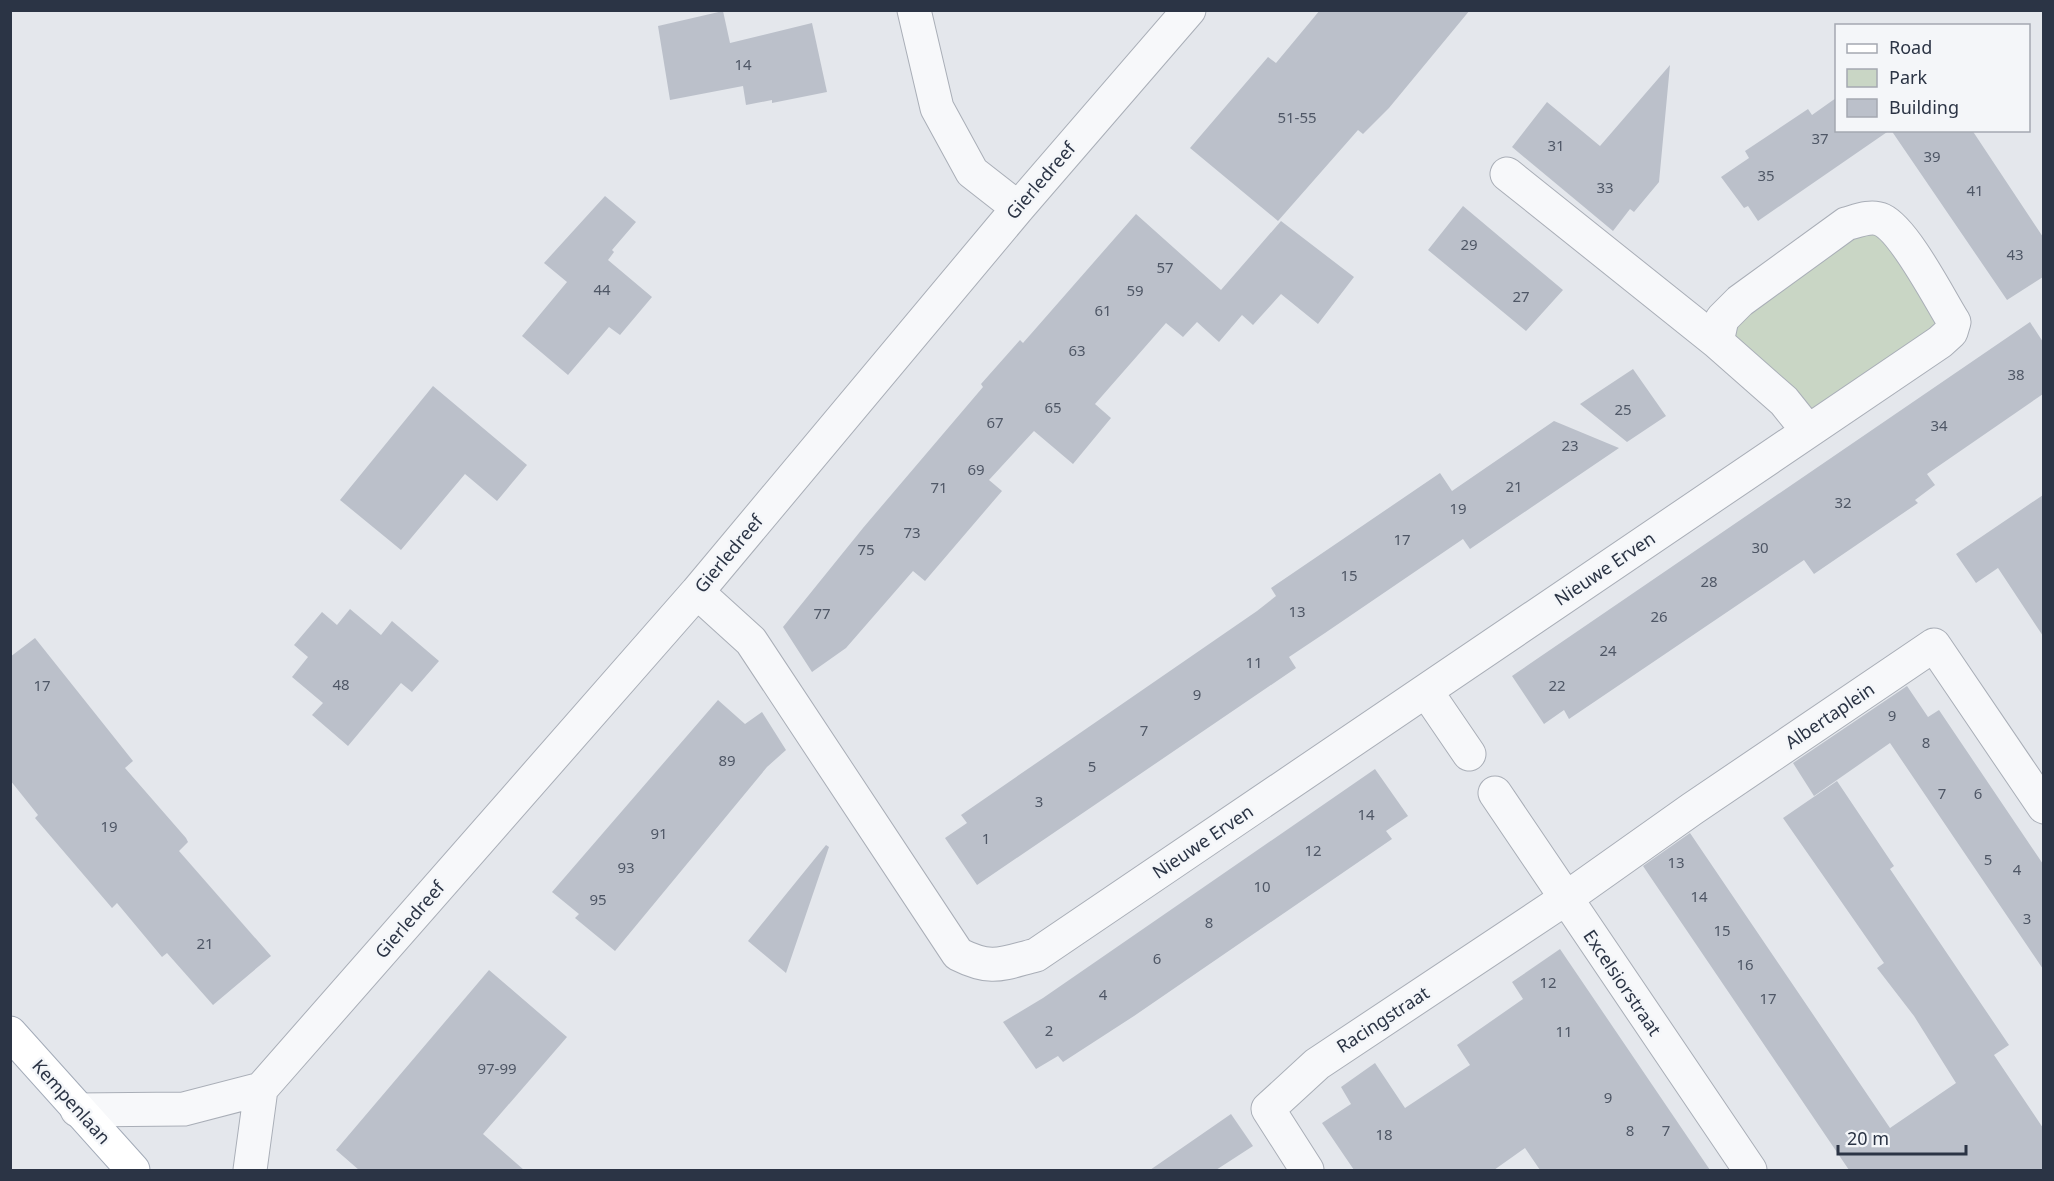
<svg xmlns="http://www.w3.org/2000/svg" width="2054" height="1181" viewBox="0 0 2054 1181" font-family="'Noto Sans',sans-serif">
<rect width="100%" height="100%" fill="#e4e7ec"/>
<!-- green -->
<path fill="#c9d6c5" d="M1864 218 1954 322 1808 431 1722 319Z"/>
<!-- building -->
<path fill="#bbc0ca" d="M1320 10H1470L1389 108 1363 134 1358 130 1278 221 1190 148 1268 57 1276 63Z
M723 11 730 43 812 23 827 92 772 103V100L746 105 743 86 670 100 658 26Z
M1670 65 1659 182 1634 212 1630 209 1613 231 1512 147 1547 102 1600 146Z
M1836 98V130H1890L1758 221 1748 206 1744 208 1721 177 1749 158 1745 151 1808 109 1812 115Z
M1891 130H1972L2043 237V277L2007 300Z
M605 196 636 222 612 250 614 252 608 260 652 297 620 335 609 327 568 375 522 336 567 282 544 263Z
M1463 206 1563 290 1526 331 1428 250Z
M1136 214 1221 290 1281 221 1354 277 1318 324 1281 294 1253 325 1242 315 1219 342 1197 322 1183 337 1166 323 1095 404 1111 418 1073 464 1034 431 989 480 1002 491 925 581 913 571 846 648 812 672 783 627 863 528 983 387 981 384 1020 340 1023 343Z
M2030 322 2043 342V394L1927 474 1935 485 1915 500 1918 503 1814 574 1804 560 1569 719 1564 710 1544 724 1512 676Z
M1633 369 1666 416 1627 442 1580 404Z
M433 386 527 465 497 501 465 474 401 550 340 500Z
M1554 421 1619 448 1470 549 1463 539 1325 633 1289 657 1296 668 977 885 945 838 967 823 961 815 1257 611 1276 596 1271 588 1440 473 1452 491Z
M2043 495V636L1998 568 1976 583 1956 554Z
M350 609 381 635 392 621 439 661 412 692 401 683 348 746 312 715 323 703 292 677 308 657 294 645 322 612 337 625Z
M35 638 133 761 125 768 186 838 188 842 179 851 271 956 213 1005 167 953 162 957 117 903 112 908 35 818 38 815 10 780V657Z
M1907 686 1928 717 1939 710 2043 864V969L1890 743 1814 796 1793 763Z
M718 700 745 724 762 712 786 750 767 767 615 951 575 918 579 914 552 892Z
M1375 769 1408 816 1386 831 1392 839 1134 1016 1063 1062 1058 1056 1036 1069 1003 1022 1043 998Z
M1837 781 1894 866 1890 869 2009 1045 1994 1055 2043 1128V1170H1849L1643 866 1690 833 1890 1128 1956 1083 1914 1016 1877 968 1884 963 1783 818Z
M826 845 829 847 786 973 748 941Z
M1560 949 1710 1170H1540L1525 1148 1494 1170H1354L1322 1123 1351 1104 1341 1087 1375 1063 1405 1108 1470 1065 1457 1045 1523 999 1512 982Z
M489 970 567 1037 483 1134 524 1170H359L336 1150Z
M1231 1114 1253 1146 1216 1170H1150Z"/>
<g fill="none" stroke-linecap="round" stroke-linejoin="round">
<defs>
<path id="street" d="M914 10 937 108 972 172 1018 208
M1507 174 1717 342
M697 592 751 641 958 954C992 971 1001 964 1036 955L1940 342 1951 332 1954 322C1939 298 1905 231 1882 220 1871 215 1857 221 1846 224L1740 301 1722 319 1717 342 1784 401 1808 431
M1426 691 1469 754
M1495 793 1750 1170
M77 1110 184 1109 261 1089
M250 1170 261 1089 697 592 1018 208 1189 10
M1307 1170 1268 1109 1317 1064 1565 899 1692 809 1934 645 2044 807"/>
<path id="primary" d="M10 1033 133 1170"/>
</defs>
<!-- street casing -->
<use href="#street" stroke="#a9aeb7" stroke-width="35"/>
<!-- primary casing -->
<use href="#primary" stroke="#a3abb8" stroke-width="35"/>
<!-- street -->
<use href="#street" stroke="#f7f8fa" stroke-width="33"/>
<!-- primary -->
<use href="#primary" stroke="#fff" stroke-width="33"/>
</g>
<g text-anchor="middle" stroke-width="5" stroke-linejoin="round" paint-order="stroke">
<!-- number labels -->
<g font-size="15" fill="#4f5766">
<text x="743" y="70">14</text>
<text x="1297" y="123">51-55</text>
<text x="1820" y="144">37</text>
<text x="1556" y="151">31</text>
<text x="1932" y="162">39</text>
<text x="1766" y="181">35</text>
<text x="1605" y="193">33</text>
<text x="1975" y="196">41</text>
<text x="1469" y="250">29</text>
<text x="2015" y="260">43</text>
<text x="1165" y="273">57</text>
<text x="602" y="295">44</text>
<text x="1135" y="296">59</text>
<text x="1521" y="302">27</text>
<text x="1103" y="316">61</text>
<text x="1077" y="356">63</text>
<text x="2016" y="380">38</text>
<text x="1053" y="413">65</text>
<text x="1623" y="415">25</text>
<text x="995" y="428">67</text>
<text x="1939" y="431">34</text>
<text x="1570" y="451">23</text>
<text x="976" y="475">69</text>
<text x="1514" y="492">21</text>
<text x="939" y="493">71</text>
<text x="1843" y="508">32</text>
<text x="1458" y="514">19</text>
<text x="912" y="538">73</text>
<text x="1402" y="545">17</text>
<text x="1760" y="553">30</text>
<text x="866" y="555">75</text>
<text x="1349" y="581">15</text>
<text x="1709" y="587">28</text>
<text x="1297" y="617">13</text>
<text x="822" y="619">77</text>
<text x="1659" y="622">26</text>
<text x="1608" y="656">24</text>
<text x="1254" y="668">11</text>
<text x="341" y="690">48</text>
<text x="42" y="691">17</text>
<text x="1557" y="691">22</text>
<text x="1197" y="700">9</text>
<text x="1892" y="721">9</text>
<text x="1144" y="736">7</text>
<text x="1926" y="748">8</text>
<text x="727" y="766">89</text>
<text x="1092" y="772">5</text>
<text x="1942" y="799">7</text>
<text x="1978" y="799">6</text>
<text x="1039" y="807">3</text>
<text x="1366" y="820">14</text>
<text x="109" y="832">19</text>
<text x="659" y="839">91</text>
<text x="986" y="844">1</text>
<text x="1313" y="856">12</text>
<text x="1988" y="865">5</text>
<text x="1676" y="868">13</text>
<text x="626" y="873">93</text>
<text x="2017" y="875">4</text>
<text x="1262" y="892">10</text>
<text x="1699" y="902">14</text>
<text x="598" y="905">95</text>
<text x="2027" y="924">3</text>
<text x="1209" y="928">8</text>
<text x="1722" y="936">15</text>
<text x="205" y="949">21</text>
<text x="1157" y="964">6</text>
<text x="1745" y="970">16</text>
<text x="1548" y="988">12</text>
<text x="1103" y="1000">4</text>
<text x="1768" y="1004">17</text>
<text x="1049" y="1036">2</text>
<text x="1564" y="1037">11</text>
<text x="497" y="1074">97-99</text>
<text x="1608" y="1103">9</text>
<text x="1630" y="1136">8</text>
<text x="1666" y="1136">7</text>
<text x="1384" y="1140">18</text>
</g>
<!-- street labels -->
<g font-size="18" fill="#2b3445" stroke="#f4f6f9">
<text transform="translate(1041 181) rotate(-49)" y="6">Gierledreef</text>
<text transform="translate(729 554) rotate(-50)" y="6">Gierledreef</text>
<text transform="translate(1605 569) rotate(-34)" y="6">Nieuwe Erven</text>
<text transform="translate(1830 716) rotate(-34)" y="6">Albertaplein</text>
<text transform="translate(1203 842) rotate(-34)" y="6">Nieuwe Erven</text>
<text transform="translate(410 920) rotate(-49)" y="6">Gierledreef</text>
<text transform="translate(1622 983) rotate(56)" y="6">Excelsiorstraat</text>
<text transform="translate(1383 1020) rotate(-33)" y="6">Racingstraat</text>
<text transform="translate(71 1102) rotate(48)" y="6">Kempenlaan</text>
</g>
</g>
<!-- border -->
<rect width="2054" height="1181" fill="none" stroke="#2b3445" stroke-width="24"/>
<!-- legend -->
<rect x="1835" y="24" width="195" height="108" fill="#f4f6f9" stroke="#a4a8b1" stroke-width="1.5"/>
<rect x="1847" y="44" width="30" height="9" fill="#ffffff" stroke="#a4a8b1" stroke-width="1.5"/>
<text x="1889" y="54" font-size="18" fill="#2b3445">Road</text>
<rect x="1847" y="69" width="30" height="18" fill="#c9d6c5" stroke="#a4a8b1" stroke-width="1.5"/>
<text x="1889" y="84" font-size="18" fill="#2b3445">Park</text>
<rect x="1847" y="99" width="30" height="18" fill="#bbc0ca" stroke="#a4a8b1" stroke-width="1.5"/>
<text x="1889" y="114" font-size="18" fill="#2b3445">Building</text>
<!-- scale -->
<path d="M1838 1145v9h128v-9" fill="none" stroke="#2b3445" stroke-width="3"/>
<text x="1847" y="1145" font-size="18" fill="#2b3445" stroke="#f4f6f9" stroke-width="4.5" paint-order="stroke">20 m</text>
</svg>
